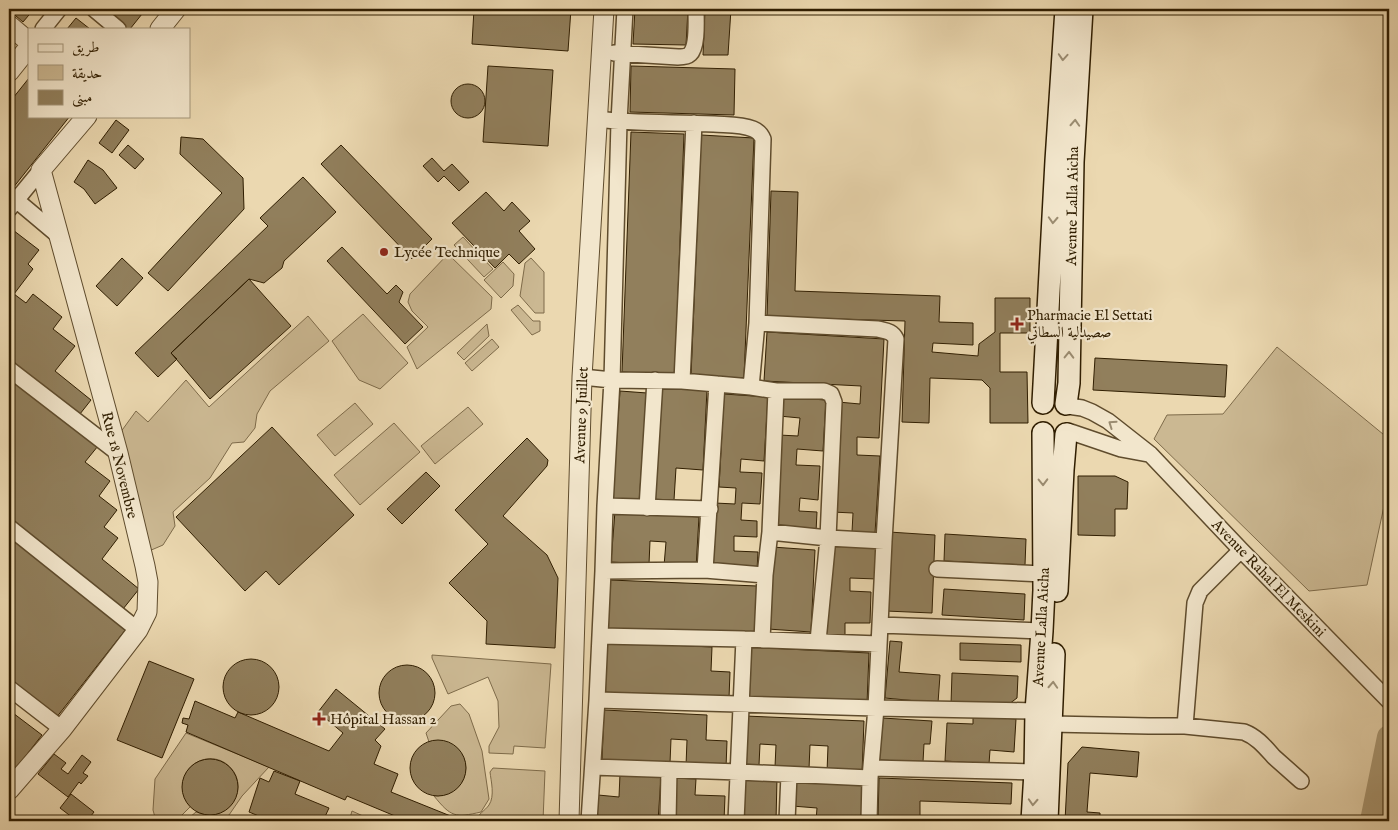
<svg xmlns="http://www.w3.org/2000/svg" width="1398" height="830" viewBox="0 0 1398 830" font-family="'IM FELL English',Amiri,serif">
<rect width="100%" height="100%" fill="#ebd8b0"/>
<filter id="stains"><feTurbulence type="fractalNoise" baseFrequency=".004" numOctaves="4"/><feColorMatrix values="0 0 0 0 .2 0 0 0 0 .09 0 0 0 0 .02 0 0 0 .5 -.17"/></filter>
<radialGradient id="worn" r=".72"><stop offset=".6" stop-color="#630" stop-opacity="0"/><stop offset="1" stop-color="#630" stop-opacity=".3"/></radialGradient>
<!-- green -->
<path fill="#cbb892" stroke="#7e6b4a" d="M463 237 493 269 484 277 454 245Z
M448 254 492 297 491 309 417 369 407 347 428 327 412 311 408 302 410 294Z
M531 258 544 272V313H535L520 296 525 263Z
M503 262 514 274 513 286 501 298 484 280Z
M518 305 533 321H540V331L532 335 511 310Z
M363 314 408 363 380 389 359 380 332 341Z
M308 316 329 341 270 391 257 414 255 428 244 442 232 443 210 478 173 512 175 526 163 545 149 551 120 433 136 411 148 422 186 380 209 407Z
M487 324 489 336 464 360 457 353Z
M492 339 499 347 472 371 465 363Z
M1277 347 1389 439V483L1367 585 1309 591 1154 439 1167 415 1223 414Z
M355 403 373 424 335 456 317 435Z
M468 407 483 424 435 464 421 446Z
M394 423 420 452 360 505 334 475Z
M432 655 551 664 545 748 514 746 513 754 489 753V746L499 727 498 701 488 677 448 694 432 658Z
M460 704 469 714 482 751 489 799 481 812C455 818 451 817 434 796 479 795 475 735 429 742L426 733 451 706Z
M186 733 269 767 242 796 229 815 220 821H195L190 817 196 812C200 813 207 816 211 815 232 813 245 790 234 772 214 741 164 769 191 806L176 821H156L153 810 155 779Z
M493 768 545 771 543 821H477C478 813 485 811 489 805 495 796 491 781 490 772Z
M352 811 374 821H349Z"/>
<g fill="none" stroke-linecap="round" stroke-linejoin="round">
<!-- river -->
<path stroke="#ab9974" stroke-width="24" d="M1372 821 1389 737"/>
</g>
<!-- building -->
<path fill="#917f5c" stroke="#301e01" d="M9 9H34L23 22 9 10Z
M103 9H146L130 29H126Z
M474 9H571L568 51 472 44Z
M635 9H688L686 45 633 44Z
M705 9H731L728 55H703Z
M76 18 90 29H67Z
M488 66 553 70 548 146 483 142Z
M631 66 735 69 734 115 630 112Z
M29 78V116H70L9 193V103Z
M451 101a17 17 0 1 1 34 0a17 17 0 1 1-34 0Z
M116 120 129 130 112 153 99 143Z
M631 132 684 134 675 375 622 372Z
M701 135 754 138 744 378 691 376Z
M181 137 203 139 243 178 244 209 168 291 148 273 222 193 180 154Z
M128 145 144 159 135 169 119 155Z
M341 145 432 239 412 259 321 164Z
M432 158 444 171 452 164 469 182 459 191 444 176 438 182 423 166Z
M88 160 103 170 117 188 95 204 84 189 74 182Z
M303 177 336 212 284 261 282 268 264 283 249 279 171 353 177 359 158 377 135 353 268 226 260 218Z
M771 191 798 192 795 291 940 296 939 322 973 323V345L933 343 932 352 978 356 979 344 995 332V298H1030V333H1000V372H1027L1028 423H990V388L982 380 930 378 929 423 902 422 905 321 767 317Z
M486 192 504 211 512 202 530 221 519 231 535 249 519 264 509 254 495 268 452 223Z
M9 227 39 250 28 264 33 269 14 294 26 303 33 294 62 317 53 329 75 346 55 371 91 400 76 419 9 366Z
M342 247 387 294 396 285 403 292 399 302 423 327 405 344 327 261Z
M122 258 143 278 117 306 96 286Z
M249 279 291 326 210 399 171 353Z
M767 332 884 339 879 438 857 437V455L880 456 875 533 852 532 853 513 832 512 838 402 860 404 861 386 764 381Z
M1095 358 1227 365 1225 397 1093 390Z
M9 376 98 446 85 462 110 481 99 496 117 510 104 527 118 538 102 559 139 589 123 609 9 518Z
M658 387 707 390 703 470 676 468 674 500 652 499Z
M620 391 647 393 639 503 612 501Z
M724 394 768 397 764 461 741 459 740 472 762 473 760 504 742 503 741 520 757 521V537L734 536V551L758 552 757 570 711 567 715 503 735 504 736 488 719 487Z
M781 397 826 400 823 451 797 449 796 465 820 466 818 500 800 498 799 511 817 512 816 532 773 529 779 435 798 436 800 418 779 416Z
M272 427 354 515 279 585 266 571 245 591 176 517Z
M527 438 548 460 547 466 503 516 547 555 558 578 555 648 486 644 487 621 449 583 488 544 455 510Z
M426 472 440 486 402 524 387 509Z
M1078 476H1115L1128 482 1127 509H1115V536L1078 535Z
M615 511 699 517 696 568 664 566 666 542 650 541 649 564 611 562Z
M889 532 935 535 932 613 886 611Z
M945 534 1026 539 1025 565 944 561Z
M9 537 126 629 56 718 9 681Z
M829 540 878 542 877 579 850 578V591L871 592 870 623H845V637L826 636Z
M772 547 815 550 811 632 768 629Z
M610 580 757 586 755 637 608 631Z
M944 589 1025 594 1024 620 942 615Z
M890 641 902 642 899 672 940 675 938 703 885 698Z
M606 642 712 647 711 671 730 672 729 698 604 692Z
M960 643 1021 645V662L960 660Z
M747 647 869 653 867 704 745 698Z
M223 687a28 28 0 1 1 56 0a28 28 0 1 1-56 0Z
M149 661 194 679 162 758 117 740Z
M379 693a28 28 0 1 1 56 0a28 28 0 1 1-56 0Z
M952 673 1018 676 1017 698 1005 707 951 704Z
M336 689 385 729 375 740 381 746 374 764 398 774 391 792 463 821H407L347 796 345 800 186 732 188 725 182 723 183 718 189 719 195 701 235 718 238 712 329 751 343 733 318 712Z
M9 710 42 735 10 776 9 775Z
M604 710 707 715 706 740 727 741 726 768 686 766 687 740 671 739 670 763 602 760Z
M745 716 864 721 862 774 827 772 828 746 810 745 809 769 775 767 776 745 760 744 759 765 743 764Z
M973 716 1016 719 1014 752 990 750 989 764 945 761 947 723 973 724Z
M882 718 932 721 930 744H924L923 762 879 760Z
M410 768a28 28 0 1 1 56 0a28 28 0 1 1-56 0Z
M1082 747 1139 752 1137 777 1090 773 1087 812 1100 813V821H1065L1068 763Z
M54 754 66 763 61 769 68 774 82 755 91 762 83 773 88 776 81 784 79 782 68 797 38 774Z
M182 787a28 28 0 1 1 56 0a28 28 0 1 1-56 0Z
M274 771 300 781 295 794 329 808 323 821H271L249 812 260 778 269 782Z
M620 774 661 777 658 821H597L598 795 619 797Z
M740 777 777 778 776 821H739Z
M673 778 696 779 695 795 725 796 724 821H671Z
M879 778 1012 783 1011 804 920 801V821H878Z
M794 780 863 784 861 821H816L817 808 792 806Z
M71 794 94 812 87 821H77L60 808Z"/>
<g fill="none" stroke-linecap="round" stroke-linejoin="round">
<defs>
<path id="minor" d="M94 9 118 29
M43 29 59 9
M614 53 678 57C682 57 687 57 690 54 698 46 696 20 696 9
M597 119C636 124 675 122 714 124 726 125 741 124 753 129 758 131 761 134 763 139L757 323 751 387
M9 194 59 236
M9 209 41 170
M757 323 878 329C886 331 892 331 896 339L884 541 876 708 870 778 869 821
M9 369 118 453
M582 377 612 380 682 381 751 387 776 391H824L831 394 834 402 828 538 818 641
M682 381 694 123
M1068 406 1082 408 1092 412 1108 421 1150 454 1241 550 1389 701
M1068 431 1121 449 1148 454
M605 506 710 509
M647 508 655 380
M9 527 138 630
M770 532 828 538 884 541
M937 569 1044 574
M705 570 717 384
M603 571 705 570 765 575
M880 625 1042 631
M600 636 744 639 879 644
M762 640 765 575 770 532 776 391
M9 688 62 729
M597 700 876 708 1036 711
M1051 724 1149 726H1185L1195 603 1200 591 1241 550
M1185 726 1244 732C1257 737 1265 747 1274 757 1283 765 1292 773 1301 781
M593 767 739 772 870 778
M871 768 1035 772
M589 821 597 700 603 571 605 506 612 380 619 122 625 9
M668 821 669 770
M736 821 744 639
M787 821 789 775"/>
<path id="tertiary" d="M9 25 29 42
M160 29 176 9
M9 72 29 47
M9 790 62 729 138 630 147 612 148 582 145 566 118 453 41 170 87 116
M569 821 582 377 604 9"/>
<path id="secondary" d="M1043 403 1056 161 1066 9
M1066 404 1069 383 1073 162 1082 9
M1057 591 1063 470 1066 434
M1032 821 1035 772 1036 711 1042 631 1044 590 1043 433
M1047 821 1054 654"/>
</defs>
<!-- minor casing -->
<use href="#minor" stroke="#5f4c2d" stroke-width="18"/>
<!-- tertiary casing -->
<use href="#tertiary" stroke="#5f4c2d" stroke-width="21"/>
<!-- secondary casing -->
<use href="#secondary" stroke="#301e01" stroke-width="24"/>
<!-- minor -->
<use href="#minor" stroke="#f2e6cc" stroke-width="15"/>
<!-- tertiary -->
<use href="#tertiary" stroke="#f2e6cc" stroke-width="19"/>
<!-- secondary -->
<use href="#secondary" stroke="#f2e6cc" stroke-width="21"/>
</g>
<!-- one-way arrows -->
<defs><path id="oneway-chevron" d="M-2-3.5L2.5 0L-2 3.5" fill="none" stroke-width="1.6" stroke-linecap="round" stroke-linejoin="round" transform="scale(1.25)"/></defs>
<g stroke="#9b8c71">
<use href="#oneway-chevron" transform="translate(1063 57) rotate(94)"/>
<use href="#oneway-chevron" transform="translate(1075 123) rotate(-87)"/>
<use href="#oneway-chevron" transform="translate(1053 220) rotate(93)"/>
<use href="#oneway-chevron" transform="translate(1069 355) rotate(-89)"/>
<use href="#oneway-chevron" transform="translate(1112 424) rotate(-145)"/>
<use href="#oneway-chevron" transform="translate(1043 482) rotate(89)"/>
<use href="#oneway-chevron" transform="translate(1053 685) rotate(-87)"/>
<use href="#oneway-chevron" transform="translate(1033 802) rotate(93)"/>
</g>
<!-- markers -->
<g fill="#8f2418" stroke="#f2e6cc" stroke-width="2">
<circle cx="384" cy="252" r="5"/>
<path d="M1014.5 316.5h5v5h5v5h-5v5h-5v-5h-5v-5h5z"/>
<path d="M316.5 711.5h5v5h5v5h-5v5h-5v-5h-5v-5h5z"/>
</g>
<g text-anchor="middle" stroke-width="4.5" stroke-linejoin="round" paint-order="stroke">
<!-- street labels -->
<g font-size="15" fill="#301e01" stroke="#f2e6cc">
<text transform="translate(1072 206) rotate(-89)" y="5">Avenue Lalla Aicha</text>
<text transform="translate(581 415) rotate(-88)" y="5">Avenue 9 Juillet</text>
<text transform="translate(120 465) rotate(76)" y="5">Rue 18 Novembre</text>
<text transform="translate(1269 578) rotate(46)" y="5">Avenue Rahal El Meskini</text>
<text transform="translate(1041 627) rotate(-87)" y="5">Avenue Lalla Aicha</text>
</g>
<!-- poi labels -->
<g font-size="15" fill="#301e01" stroke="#f2e6cc" text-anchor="start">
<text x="394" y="257">Lycée Technique</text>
<text x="1027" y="320">Pharmacie El Settati<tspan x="1027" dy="17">صصيدلية السطاتي</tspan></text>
<text x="330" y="724">Hôpital Hassan 2</text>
</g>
</g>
<!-- margin -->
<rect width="1398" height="830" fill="none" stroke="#ebd8b0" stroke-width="30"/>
<rect x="10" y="10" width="1378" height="810" fill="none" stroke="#301e01" stroke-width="2.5"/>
<rect x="15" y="15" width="1368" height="800" fill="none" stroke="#301e01"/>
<!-- legend -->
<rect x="28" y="28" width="162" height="90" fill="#f2e6cc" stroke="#a4967b"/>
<rect x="38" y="44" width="25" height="8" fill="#f2e6cc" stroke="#a4967b"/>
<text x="72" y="52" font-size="15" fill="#301e01">طريق</text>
<rect x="38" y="65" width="25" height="15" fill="#cbb892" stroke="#a4967b"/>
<text x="72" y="78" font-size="15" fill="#301e01">حديقة</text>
<rect x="38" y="90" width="25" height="15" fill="#917f5c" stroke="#a4967b"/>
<text x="72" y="102" font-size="15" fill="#301e01">مبنى</text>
<rect width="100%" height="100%" filter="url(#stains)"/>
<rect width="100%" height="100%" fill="url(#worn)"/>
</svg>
